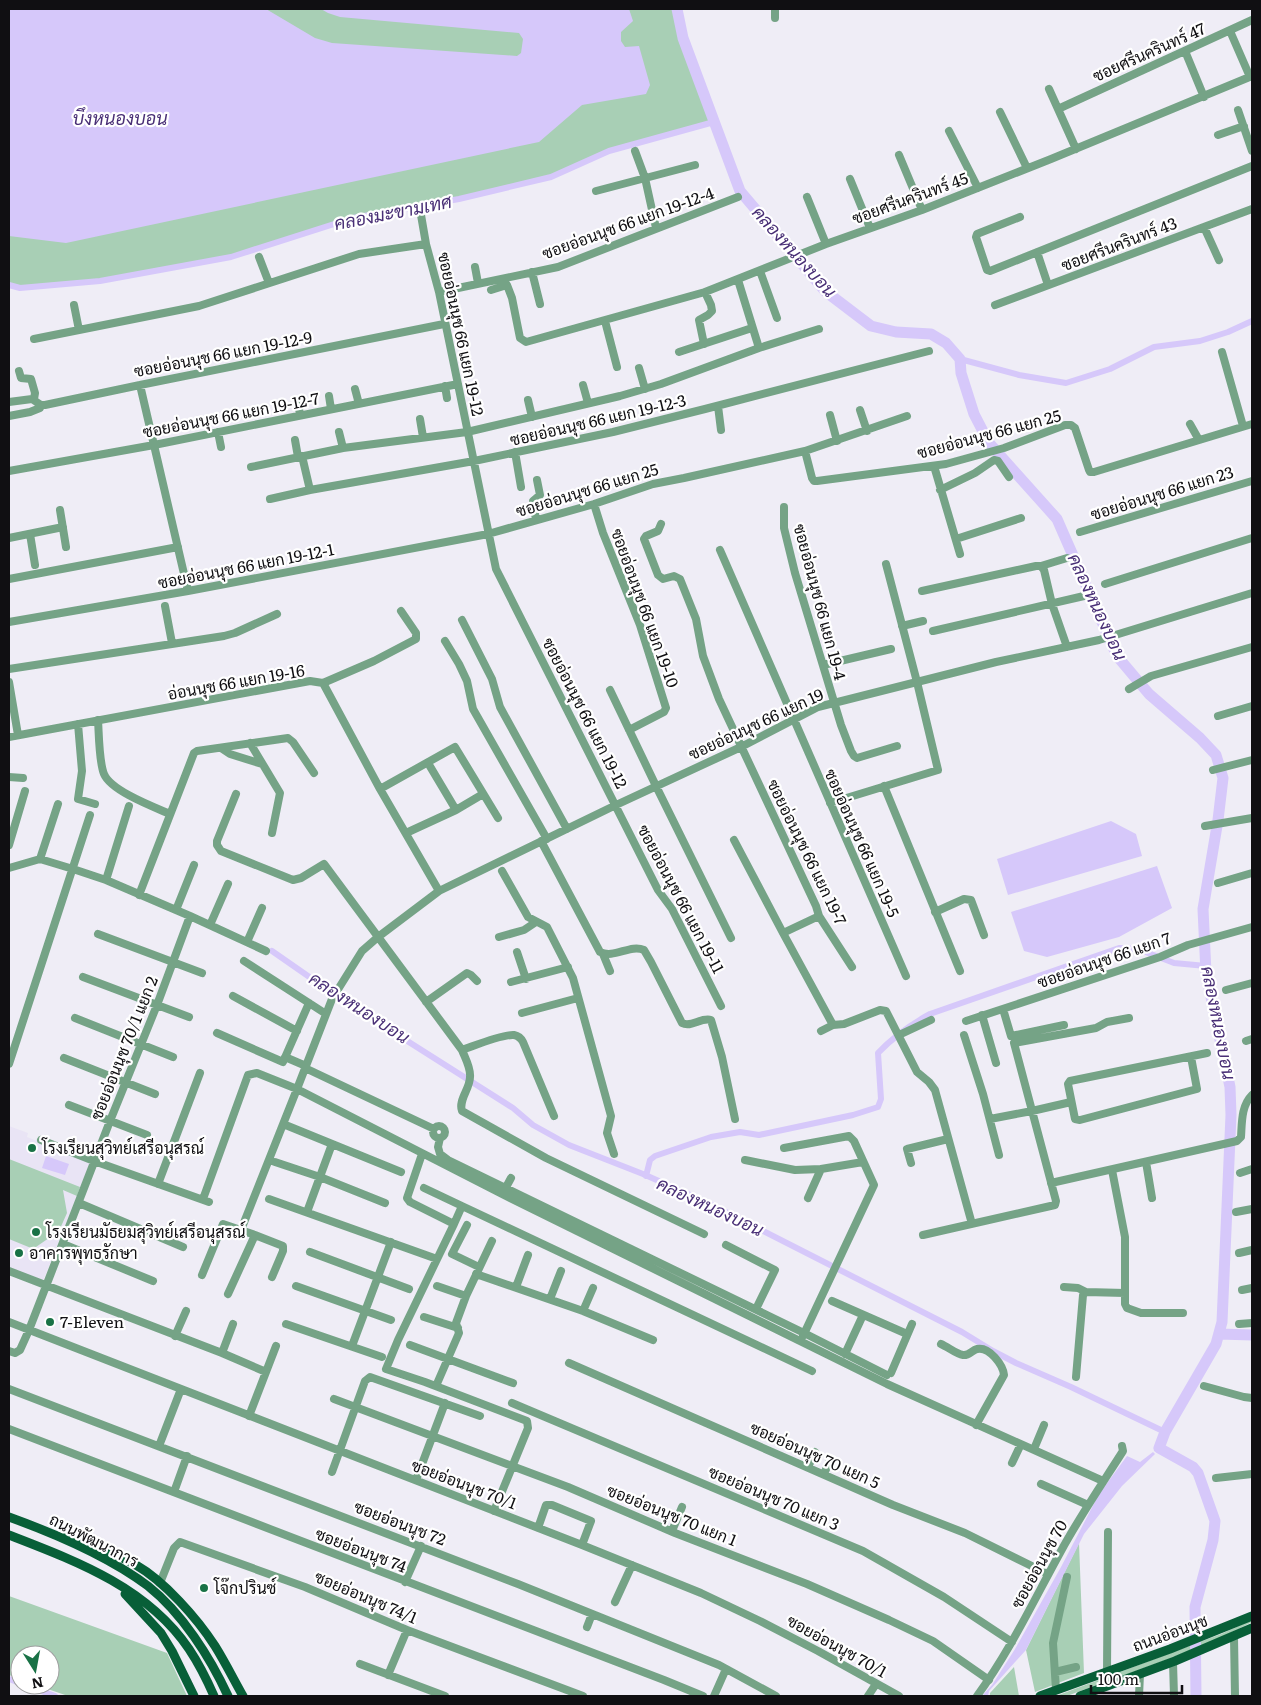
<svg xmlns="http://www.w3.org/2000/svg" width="1261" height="1705" viewBox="0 0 1261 1705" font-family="Literata,Sarabun,serif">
<rect width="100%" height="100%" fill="#efedf6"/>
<!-- built -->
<path fill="#e9e4f5" d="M9 1126 28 1133 27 1137 90 1162 43 1281 9 1267Z"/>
<!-- green -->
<path fill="#a8cfb5" d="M9 9H677L683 38 714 122 609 151 551 177 459 199 353 218 231 257 100 281 20 288 9 285Z
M9 1159 80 1187 77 1196 63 1190 67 1213 59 1231 36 1247 31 1248 9 1239Z
M1079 1543 1084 1673 1035 1692 1026 1650Z
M9 1596 167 1653 187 1696H68L36 1685H50V1655H20V1679L9 1675Z
M1252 1620V1622C1196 1652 1127 1673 1067 1696H1056L1221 1634Z
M1014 1667 1019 1696H990V1693Z"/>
<!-- water -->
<path fill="#d6c8fa" d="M9 9H266L315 38 332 43 517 56 521 53 523 39 519 33 340 17 328 13 321 9H629L633 21 621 32V41L625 47 639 46 650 85 646 94 582 105 539 142 66 243 9 236Z
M1111 821 1136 834 1142 856 1008 895 997 859Z
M1157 866 1172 908 1119 937 1047 957 1024 951 1011 912Z
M46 1156 69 1164 65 1175 42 1168Z
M1153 1452 1155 1454 1122 1486 1084 1534 1026 1650 989 1691 988 1696H982L992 1685 1015 1649 1061 1567 1099 1494 1127 1456 1140 1462Z"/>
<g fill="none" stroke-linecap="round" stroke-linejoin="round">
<!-- canal -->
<path stroke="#d6c8fa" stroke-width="6" d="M9 285 20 288 100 281 231 257 353 218 459 199 551 177 609 151 714 122
M960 359 1019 375 1066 383 1110 369 1154 347 1200 341 1228 332 1252 321
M272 951 341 999 513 1108 533 1125 569 1145 643 1174 704 1201 962 1332 993 1351 1016 1363 1071 1387 1165 1432
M646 1176 650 1160 655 1156 711 1137 740 1132 759 1135 853 1115 878 1107 881 1099 878 1053C894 1036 910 1025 930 1014L1119 948 1138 949 1174 963 1206 966
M9 1679 20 1683
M25 1685 55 1696"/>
<!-- river -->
<path stroke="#d6c8fa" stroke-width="11" d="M677 9 683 38 740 191 825 291 871 326 896 332 931 334 946 343 960 359 961 373 974 414 989 443 1057 519 1117 656 1149 694 1200 738 1216 755 1223 778 1218 820 1203 909 1206 973 1230 1087 1231 1115 1222 1322 1216 1344 1165 1432 1159 1448 1193 1467 1198 1473 1215 1521 1213 1540 1195 1607 1196 1696
M1219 1334 1252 1335"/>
<!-- minor -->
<path stroke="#75a386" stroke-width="8" d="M775 9V18
M1230 31 1250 77
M1185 51 1204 97
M1049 89 1076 149
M1058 109 1252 20
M1238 110 1252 151
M1000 112 1027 168
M949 131 978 188
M1218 135 1244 126
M635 151 645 178 656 228
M899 155 922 210
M850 179 870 228
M596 191 695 165
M807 197 826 244
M421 215 426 244
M1020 217 977 234 976 237 987 270 990 271 1252 166
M1204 227 1219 260
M1037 252 1048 285
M259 257 269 283
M475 267 478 283
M760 271 777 318
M532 272 540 304
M738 280 759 348
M491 290 507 285 512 298 520 338 526 342 705 292 826 244 922 210 1051 159 1252 76
M439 292 558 267 738 197
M74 305 79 330
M995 305 1252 209
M605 321 617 367
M34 339 199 306 359 254 426 244 439 292 496 569 658 890 672 909 721 1006
M704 344 699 320 708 315 712 311 711 305 705 292
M679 352 752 328
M1222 352 1243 426
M639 368 645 389
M19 371 21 378 31 379 35 393 34 399
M140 385 188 591
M583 385 588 403
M445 386 447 398
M355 389 359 404
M329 396 331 409
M528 400 532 417
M9 402 32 399 41 405H45L140 385 444 324
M298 402 300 415
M718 406 721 430
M860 410 867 431
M830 415 837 441
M9 416 30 412 40 408 41 405
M420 419 423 437
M1190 424 1199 440
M218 432 221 447
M339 432 343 448
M295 440 298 457
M805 451 907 416
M515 452 521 487
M302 456 310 490
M934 466 960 554
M251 467 343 448 467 432 620 396 661 384 759 348 819 329
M9 471 154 445 458 384
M940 490 975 473 994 460 998 461 1009 477
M270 499 310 490 474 461 613 432 705 409 929 351
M594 504 603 533 640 625 666 708 664 712 629 730
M784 507V528L795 573 841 725 851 751 854 756 857 758 897 746
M60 510 66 547
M536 520 533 501 540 495 537 480
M661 524 658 531 646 536 644 539 658 575 663 579 674 576 680 579 696 619 703 656 719 699 816 906 819 916 852 967
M1080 532 1252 481
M30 534 35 565
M9 538 63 527
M956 539 1021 518
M720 550 906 976
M1041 566 1067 558
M9 579 178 547
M1105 584 1252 538
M922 591 1036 566H1041L1044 570 1052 604 1067 647
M165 606 172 643
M462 620 492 679 500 707 567 829
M9 622 188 591 488 534 594 504 653 484 684 478 805 451 812 478 814 481H817L946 464 1004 448 1065 425H1071L1075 428 1089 470 1090 472H1094L1252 424
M902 626 923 621
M933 631 1084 596
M445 641 459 664 467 681 473 709 547 839
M823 665 891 649
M9 669 224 636 235 633 277 614
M9 682 18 735
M323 683 374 661 416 639V633L401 611
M1129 689 1151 676 1252 647
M610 690 656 786 731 938
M1218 716 1252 706
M98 720C99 735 99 762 104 774 111 791 154 807 170 814
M78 724 82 771 78 799 95 804
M9 737 310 681 323 683 380 789 439 891
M250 743 280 793 272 833
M221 748 230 754 262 764
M1213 770 1252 760
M9 777 23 778
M884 786 960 971
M380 789 455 747 498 818
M236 794 217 841V845L221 851 293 880 301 878 324 864 462 1050C465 1058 471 1068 470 1077 470 1089 458 1100 462 1111L546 1158 704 1234
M830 803 938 770 917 682 886 564
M456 810 483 794
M1205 826 1252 818
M406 833 456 810 428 763
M734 840 783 933 833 1025
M541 841 600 952C614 959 630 944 644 950L651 962 682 1023C691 1028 701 1017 711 1020L722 1057 735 1119
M9 845 25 791
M40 859 58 804
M9 868 40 859 73 869 106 880 190 916 266 951
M502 871 528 917 547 927 573 978 611 1116 607 1133 614 1154
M106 880 129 806
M1218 883 1252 873
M139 895 194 753 197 751 288 738 293 742 314 773
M176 910 194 865
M935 912 964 899 971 900 984 935
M210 925 228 884
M783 933 819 916
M98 934 202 973
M499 937 524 930 536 922
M247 942 262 908
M517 952 526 979
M603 954 610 971
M244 961 323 1012
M83 977 189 1017
M511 982 568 967
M1226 990 1252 983
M233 996 297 1031
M426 1002 467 973 471 975 477 981
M1003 1009 1011 1036 1064 1025
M522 1013 578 998
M982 1015 996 1063
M75 1018 173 1057
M966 1021 1160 957 1188 945 1252 927
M821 1031 833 1025 844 1024 880 1010 886 1011 917 1072 929 1082 935 1090 972 1224
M217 1033 283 1062 309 1003
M899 1035 931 1020
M964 1035 983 1094 999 1155
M1246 1041 1252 1039
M462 1050C474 1046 502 1034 514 1035 519 1036 521 1038 523 1042L554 1116
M285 1057 306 1066
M1191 1057 1197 1089 1080 1120 1075 1119 1068 1084 1070 1081 1207 1053
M64 1058 155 1094
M9 1064 90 815
M305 1068 434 1129
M69 1105 147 1135
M990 1119 1032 1111 1071 1102
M288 1126 401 1172
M433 1132a6 6 0 1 1 12 0a6 6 0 1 1-12 0Z
M440 1138 438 1147 440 1154 448 1160 804 1333 887 1375
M41 1140 94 1161 209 1202
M784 1148 849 1136 854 1141 874 1185 803 1336
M422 1154 407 1198 410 1202 454 1224 398 1340 386 1369 425 1382 527 1421 528 1428 494 1511
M745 1160 795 1170 821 1169
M275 1162 320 1177 385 1203
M1146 1162 1152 1198
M911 1163 907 1149 948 1139
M1112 1170 1125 1237V1304L1127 1308 1141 1313H1183
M1240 1173 1252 1169
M1051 1183 1237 1141 1241 1137C1242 1123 1241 1106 1252 1095
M158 1184 200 1073
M424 1188 462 1206 454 1224
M503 1193 511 1178
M808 1198 821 1169 863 1162
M203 1199 248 1075 257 1073 297 1089 241 1230
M269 1199 437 1259
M79 1203 183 1247
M462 1206 812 1371
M307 1212 332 1144
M1236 1212 1252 1209
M467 1225 452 1254 479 1267
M255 1235 283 1246V1251L272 1277
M923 1235 1055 1205 1056 1201 1014 1043 1096 1028 1107 1022 1129 1018
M63 1244 153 1281
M726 1245 775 1270 756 1309
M310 1252 409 1289
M1239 1253 1252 1250
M9 1271 222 1353 233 1324
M476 1274 583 1311 653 1340
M202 1275 223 1224 255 1235 228 1294
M296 1286 391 1320
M437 1286 466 1296
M516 1287 528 1255
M1064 1287 1078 1288 1086 1292
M1242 1290 1252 1288
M550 1299 561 1271
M832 1301 907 1334
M583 1311 593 1288
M424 1317 458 1328
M9 1322 582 1545 701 1593 760 1621 818 1651 899 1696
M286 1324 382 1357
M1239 1324 1252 1323
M175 1336 186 1311
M941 1344C948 1347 956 1354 963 1355 969 1356 972 1350 977 1349 989 1346 1003 1365 1004 1375L976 1425
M410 1345 513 1383
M352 1346 391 1242
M9 1351 15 1353 20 1350 29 1330 110 1121 157 1005 190 916
M222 1353 266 1372
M845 1354 863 1315
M569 1363 893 1505 965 1533 1048 1574
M891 1373 912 1324
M1076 1377 1083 1295 1086 1292 1125 1293
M436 1386 459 1333 456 1323 466 1296 492 1241
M1204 1386 1244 1397 1252 1398
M9 1389 518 1584 719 1665 776 1696
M334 1399 568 1487 675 1533 807 1584 889 1620 933 1641 989 1680
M512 1403 863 1551 944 1597 1012 1642
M249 1416 276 1346
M9 1429 664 1680 703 1696
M159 1446 181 1389
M1034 1449 1044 1425
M1012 1463 1021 1444
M808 1467 815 1452
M332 1472 365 1381 370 1377 480 1416
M824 1474 830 1460
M1216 1478 1252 1474
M416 1480 445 1403
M1103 1481 887 1384 502 1194 297 1089 332 999 362 951 378 937 439 891 616 805 741 747 818 707 996 662 1099 640 1252 593
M1041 1484 1088 1505
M174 1492 187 1456
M538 1528 546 1505H552L591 1521 582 1545
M672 1531 682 1507
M405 1582 421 1546
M160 1583 174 1548 180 1542 305 1587 407 1630 583 1696
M615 1602 632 1565
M587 1627 592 1614
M1234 1637 1235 1696
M1173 1662 1174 1696
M360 1664 445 1696
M1055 1672 1076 1667
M1107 1672 1108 1532
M388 1675 407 1630
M1056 1690 1053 1643 1067 1577
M714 1696 726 1669
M868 1696 876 1684
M977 1696C1010 1651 1034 1600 1061 1551 1080 1516 1102 1484 1123 1451L1122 1446
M1139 1696 1140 1674"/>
<!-- major -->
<path stroke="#085f38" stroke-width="9" d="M9 1517C56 1534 108 1556 148 1586 182 1613 210 1657 228 1696
M9 1535C76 1561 147 1587 189 1649 199 1664 207 1680 214 1696
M65 1536C90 1543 113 1552 136 1565 164 1581 197 1618 215 1646 225 1662 234 1680 243 1696
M125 1594 161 1633 172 1651 194 1696
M1040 1696 1170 1649 1252 1616
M1080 1696 1175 1661 1252 1628"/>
</g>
<!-- markers -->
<g fill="#197246" stroke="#fff" stroke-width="2">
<circle cx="32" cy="1148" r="5"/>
<circle cx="36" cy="1232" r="5"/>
<circle cx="19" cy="1253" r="5"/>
<circle cx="50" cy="1322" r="5"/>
<circle cx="204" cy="1588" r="5"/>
</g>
<g text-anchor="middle" stroke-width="4.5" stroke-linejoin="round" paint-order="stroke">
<!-- street labels -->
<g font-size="16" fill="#100f12" stroke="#fff">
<text transform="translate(1149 52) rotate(-24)" y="6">ซอยศรีนครินทร์ 47</text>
<text transform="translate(910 198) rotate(-20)" y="6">ซอยศรีนครินทร์ 45</text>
<text transform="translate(628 223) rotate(-20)" y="6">ซอยอ่อนนุช 66 แยก 19-12-4</text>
<text transform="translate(1119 244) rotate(-21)" y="6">ซอยศรีนครินทร์ 43</text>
<text transform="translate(461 334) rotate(78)" y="6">ซอยอ่อนนุช 66 แยก 19-12</text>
<text transform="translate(223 354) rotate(-11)" y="6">ซอยอ่อนนุช 66 แยก 19-12-9</text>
<text transform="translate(231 415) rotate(-11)" y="6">ซอยอ่อนนุช 66 แยก 19-12-7</text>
<text transform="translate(598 420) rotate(-13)" y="6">ซอยอ่อนนุช 66 แยก 19-12-3</text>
<text transform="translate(989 434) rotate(-15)" y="6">ซอยอ่อนนุช 66 แยก 25</text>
<text transform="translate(587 490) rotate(-17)" y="6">ซอยอ่อนนุช 66 แยก 25</text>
<text transform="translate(1162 493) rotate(-17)" y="6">ซอยอ่อนนุช 66 แยก 23</text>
<text transform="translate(246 566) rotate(-11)" y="6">ซอยอ่อนนุช 66 แยก 19-12-1</text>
<text transform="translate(820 602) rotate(75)" y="6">ซอยอ่อนนุช 66 แยก 19-4</text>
<text transform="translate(645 608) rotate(70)" y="6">ซอยอ่อนนุช 66 แยก 19-10</text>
<text transform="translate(236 682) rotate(-10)" y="6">อ่อนนุช 66 แยก 19-16</text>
<text transform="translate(585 713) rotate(63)" y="6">ซอยอ่อนนุช 66 แยก 19-12</text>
<text transform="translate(756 724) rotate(-25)" y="6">ซอยอ่อนนุช 66 แยก 19</text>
<text transform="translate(862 843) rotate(66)" y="6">ซอยอ่อนนุช 66 แยก 19-5</text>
<text transform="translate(807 852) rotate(64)" y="6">ซอยอ่อนนุช 66 แยก 19-7</text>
<text transform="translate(681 899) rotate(62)" y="6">ซอยอ่อนนุช 66 แยก 19-11</text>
<text transform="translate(1104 960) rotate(-19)" y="6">ซอยอ่อนนุช 66 แยก 7</text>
<text transform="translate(124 1048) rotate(-68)" y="6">ซอยอ่อนนุช 70/1 แยก 2</text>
<text transform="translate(815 1455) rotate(24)" y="6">ซอยอ่อนนุช 70 แยก 5</text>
<text transform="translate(464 1484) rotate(21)" y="6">ซอยอ่อนนุช 70/1</text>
<text transform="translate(774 1498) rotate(23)" y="6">ซอยอ่อนนุช 70 แยก 3</text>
<text transform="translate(672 1515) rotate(22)" y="6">ซอยอ่อนนุช 70 แยก 1</text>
<text transform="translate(400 1523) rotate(21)" y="6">ซอยอ่อนนุช 72</text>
<text transform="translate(94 1540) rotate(27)" y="6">ถนนพัฒนาการ</text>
<text transform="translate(361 1550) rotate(21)" y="6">ซอยอ่อนนุช 74</text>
<text transform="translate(1039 1564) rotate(-61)" y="6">ซอยอ่อนนุช 70</text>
<text transform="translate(366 1597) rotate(23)" y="6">ซอยอ่อนนุช 74/1</text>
<text transform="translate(1170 1633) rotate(-20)" y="6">ถนนอ่อนนุช</text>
<text transform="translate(837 1646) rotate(29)" y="6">ซอยอ่อนนุช 70/1</text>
</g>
<!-- poi labels -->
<g font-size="16" fill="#100f12" stroke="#fff" text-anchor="start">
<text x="42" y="1154">โรงเรียนสุวิทย์เสรีอนุสรณ์</text>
<text x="46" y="1238">โรงเรียนมัธยมสุวิทย์เสรีอนุสรณ์</text>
<text x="29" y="1259">อาคารพุทธรักษา</text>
<text x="60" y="1328">7-Eleven</text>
<text x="214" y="1594">โจ๊กปรินซ์</text>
</g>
<!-- water labels -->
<g font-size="18" font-style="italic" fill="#492f76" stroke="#fff">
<text x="120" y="125">บึงหนองบอน</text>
<text transform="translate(393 213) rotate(-11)" y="6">คลองมะขามเทศ</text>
<text transform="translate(794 252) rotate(48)" y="6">คลองหนองบอน</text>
<text transform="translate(1097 607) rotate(65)" y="6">คลองหนองบอน</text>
<text transform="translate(359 1008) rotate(33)" y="6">คลองหนองบอน</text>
<text transform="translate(1218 1023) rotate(79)" y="6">คลองหนองบอน</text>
<text transform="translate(710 1207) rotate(25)" y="6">คลองหนองบอน</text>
</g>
</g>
<!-- border -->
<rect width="1261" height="1705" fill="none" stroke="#100f12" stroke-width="20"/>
<!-- north arrow -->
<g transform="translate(35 1670) rotate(169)"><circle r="24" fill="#ffffff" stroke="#9f9fa0"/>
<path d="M0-4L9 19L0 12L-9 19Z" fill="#197246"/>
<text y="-8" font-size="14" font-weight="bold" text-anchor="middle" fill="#100f12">N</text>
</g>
<!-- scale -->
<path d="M1091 1685v8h91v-8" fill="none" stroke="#100f12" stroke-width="2.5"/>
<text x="1098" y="1685" font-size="15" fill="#100f12" stroke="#ffffff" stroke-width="4" paint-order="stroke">100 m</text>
</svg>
